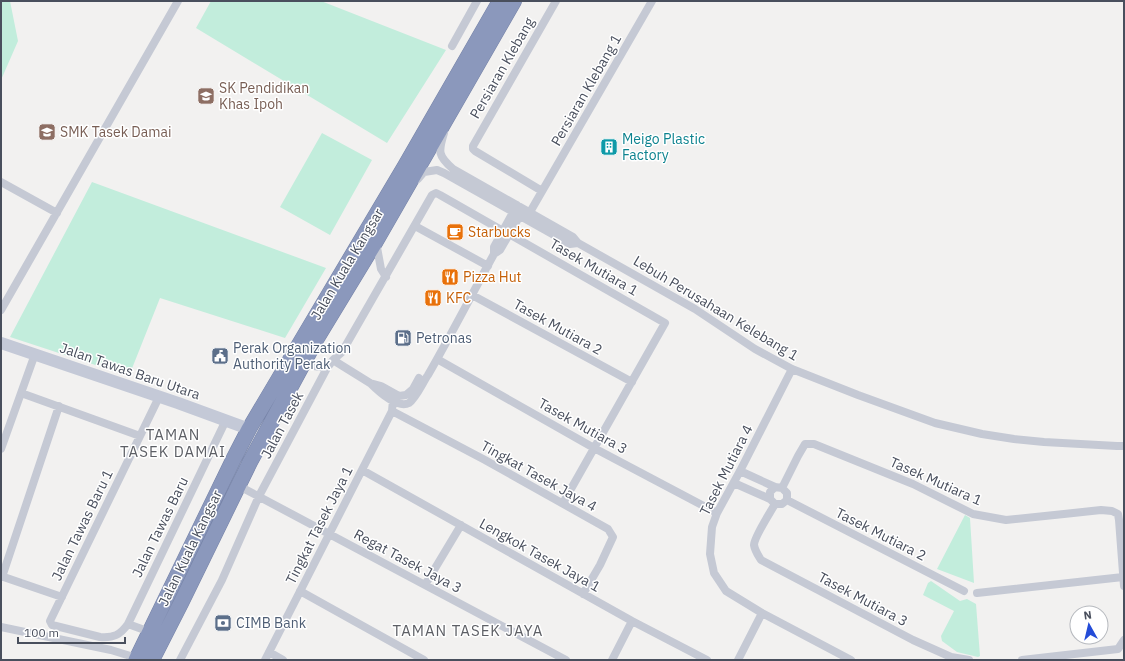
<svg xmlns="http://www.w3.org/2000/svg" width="1125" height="661" viewBox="0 0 1125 661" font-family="'IBM Plex Sans',sans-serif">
<rect width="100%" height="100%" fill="#f2f1f0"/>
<!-- green -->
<path fill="#c2eddc" d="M1 1H10L18 41 1 80Z
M211 1H321L446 50 387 143 196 28Z
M322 133 372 160 330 235 280 207Z
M92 182 326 268 285 338 160 298 129 376 10 337Z
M965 515 970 518 974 583 937 569Z
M931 581 960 601 967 599 976 604 980 656 978 657 957 652 942 641 941 636 954 611 923 595 928 583Z"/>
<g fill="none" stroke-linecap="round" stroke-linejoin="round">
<defs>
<path id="highway" d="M136 660 234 458 249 429 405 166 500 1
M152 660 181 603 250 462 302 366 317 338 376 241 514 1"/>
</defs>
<!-- highway casing -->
<use href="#highway" stroke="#7683a7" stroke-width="16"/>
<!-- street -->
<path stroke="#c5c9d4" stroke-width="8" d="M452 46 477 1
M444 133C438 152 438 156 453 169L573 237 578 243 695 309 755 349 792 369 858 395 935 423 982 434 1014 439 1044 442 1117 446H1124
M418 179 424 172 437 170 444 173 570 244 578 243
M1 182 57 213
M542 191 475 151 473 149V146L556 1
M526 219 652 1
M415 226 488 266
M509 234 665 323 563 503
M376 242 381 269 386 277
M494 254 500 250 522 212
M472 295 632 382
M1 310 178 1
M437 359 594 448 717 513
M333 360 370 383 381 386 399 396 406 395 413 389 419 378
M302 366H314L327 368
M792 369 740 471 717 513 712 527 710 554 714 573 726 591 762 613 851 660
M370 383C377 390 397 409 409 403 416 398 423 382 428 375 451 335 472 294 494 254V247L517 205
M21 393 140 436
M159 397 50 621 52 625 100 637C114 638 120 635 128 624L226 420
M392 411 485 460 608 529 613 537 600 565 583 594
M1 449 35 354
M362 470 632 621 707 660
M740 471 775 487 782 488 787 493V500L782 504H775L770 499V492L775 487
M734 483 770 499
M239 486 566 660
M782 488 798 456 805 444H814L913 484 973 514 1006 520 1064 514 1101 510 1112 511 1118 514 1119 520 1124 586
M787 500 964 591
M775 504C770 513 754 537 754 545 755 551 758 555 761 560L913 640 951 657 969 660
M1 576 62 597
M2 577 59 406
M425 585 461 525
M300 591 424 660
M977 593 1123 577
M128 624 150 632
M1 627 111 650 137 658
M269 652 283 660
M180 660 222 580 259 496 327 368 333 360 342 352 432 195 436 193 440 195 503 231
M265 660 392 411 393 400
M612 660 632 621
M738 660 762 613
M1022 660 1118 649 1124 640"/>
<!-- secondary -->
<path stroke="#c4c9d7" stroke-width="12" d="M1 343 178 403 249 429"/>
<!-- highway -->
<use href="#highway" stroke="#8b98bc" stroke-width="15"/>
</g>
<!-- icons -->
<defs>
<symbol id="school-square" viewBox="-11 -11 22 22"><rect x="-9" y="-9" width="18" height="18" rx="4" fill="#8d6e63" stroke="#fff"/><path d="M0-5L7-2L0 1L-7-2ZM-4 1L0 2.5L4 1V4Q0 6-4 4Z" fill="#fff"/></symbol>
<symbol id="building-square" viewBox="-11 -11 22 22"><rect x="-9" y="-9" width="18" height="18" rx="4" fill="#0f9aa8" stroke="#fff"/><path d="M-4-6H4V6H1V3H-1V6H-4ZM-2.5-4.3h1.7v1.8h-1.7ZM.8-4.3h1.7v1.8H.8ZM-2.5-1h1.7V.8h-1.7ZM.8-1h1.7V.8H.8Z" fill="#fff"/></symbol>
<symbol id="cafe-square" viewBox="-11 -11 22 22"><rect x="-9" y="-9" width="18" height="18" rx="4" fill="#e8710a" stroke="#fff"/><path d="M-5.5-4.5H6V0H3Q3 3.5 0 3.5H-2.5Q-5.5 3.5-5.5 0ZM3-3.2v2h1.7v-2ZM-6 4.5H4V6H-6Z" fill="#fff"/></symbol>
<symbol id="restaurant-square" viewBox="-11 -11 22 22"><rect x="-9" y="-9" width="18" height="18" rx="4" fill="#e8710a" stroke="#fff"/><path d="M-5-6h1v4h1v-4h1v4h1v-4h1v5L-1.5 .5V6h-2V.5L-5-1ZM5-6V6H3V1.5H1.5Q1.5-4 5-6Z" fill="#fff"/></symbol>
<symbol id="fuel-square" viewBox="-11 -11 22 22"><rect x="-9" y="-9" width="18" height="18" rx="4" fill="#5c6f8a" stroke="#fff"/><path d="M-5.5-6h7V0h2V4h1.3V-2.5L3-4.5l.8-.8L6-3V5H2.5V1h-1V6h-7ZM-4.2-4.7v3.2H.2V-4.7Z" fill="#fff"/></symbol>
<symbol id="civic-square" viewBox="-11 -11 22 22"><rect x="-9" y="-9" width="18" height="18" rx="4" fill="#5c6f8a" stroke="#fff"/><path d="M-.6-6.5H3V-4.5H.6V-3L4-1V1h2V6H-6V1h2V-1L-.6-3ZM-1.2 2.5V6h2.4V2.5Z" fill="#fff"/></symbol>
<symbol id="bank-square" viewBox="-11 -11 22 22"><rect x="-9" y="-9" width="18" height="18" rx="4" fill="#5c6f8a" stroke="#fff"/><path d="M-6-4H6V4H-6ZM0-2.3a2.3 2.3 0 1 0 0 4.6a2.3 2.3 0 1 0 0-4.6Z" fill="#fff"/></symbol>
</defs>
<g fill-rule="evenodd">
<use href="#school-square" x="196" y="86" width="20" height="20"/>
<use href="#school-square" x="37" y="122" width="20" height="20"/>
<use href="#building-square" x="599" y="137" width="20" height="20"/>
<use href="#cafe-square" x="445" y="222" width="20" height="20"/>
<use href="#restaurant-square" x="440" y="267" width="20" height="20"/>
<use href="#restaurant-square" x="423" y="288" width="20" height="20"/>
<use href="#fuel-square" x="393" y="328" width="20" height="20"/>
<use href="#civic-square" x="210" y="346" width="20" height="20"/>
<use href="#bank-square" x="213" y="613" width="20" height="20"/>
</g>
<g text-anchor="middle" stroke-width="3" stroke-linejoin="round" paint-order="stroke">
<!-- street labels -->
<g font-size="14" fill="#494f5d" stroke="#fff">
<text transform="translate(502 68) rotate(-60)" y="5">Persiaran Klebang</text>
<text transform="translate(586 90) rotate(-60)" y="5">Persiaran Klebang 1</text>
<text transform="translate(347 264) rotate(-59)" y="5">Jalan Kuala Kangsar</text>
<text transform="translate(594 267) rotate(30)" y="5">Tasek Mutiara 1</text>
<text transform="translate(716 308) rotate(31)" y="5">Lebuh Perusahaan Kelebang 1</text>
<text transform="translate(558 327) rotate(29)" y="5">Tasek Mutiara 2</text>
<text transform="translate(130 371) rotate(19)" y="5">Jalan Tawas Baru Utara</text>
<text transform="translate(282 425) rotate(-62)" y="5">Jalan Tasek</text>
<text transform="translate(583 426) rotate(29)" y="5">Tasek Mutiara 3</text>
<text transform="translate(726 470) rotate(-63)" y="5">Tasek Mutiara 4</text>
<text transform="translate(539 476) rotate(29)" y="5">Tingkat Tasek Jaya 4</text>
<text transform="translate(936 481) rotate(24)" y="5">Tasek Mutiara 1</text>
<text transform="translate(82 525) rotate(-64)" y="5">Jalan Tawas Baru 1</text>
<text transform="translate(319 525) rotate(-63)" y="5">Tingkat Tasek Jaya 1</text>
<text transform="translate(160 527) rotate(-64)" y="5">Jalan Tawas Baru</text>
<text transform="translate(881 534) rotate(27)" y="5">Tasek Mutiara 2</text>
<text transform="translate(190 548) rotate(-64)" y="5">Jalan Kuala Kangsar</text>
<text transform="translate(540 555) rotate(29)" y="5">Lengkok Tasek Jaya 1</text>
<text transform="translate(408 561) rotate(28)" y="5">Regat Tasek Jaya 3</text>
<text transform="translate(863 599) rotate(28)" y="5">Tasek Mutiara 3</text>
</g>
<!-- education labels -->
<g font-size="14" fill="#785e54" stroke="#fff" text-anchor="start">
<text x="219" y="93">SK Pendidikan<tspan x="219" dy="16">Khas Ipoh</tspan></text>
<text x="60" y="137">SMK Tasek Damai</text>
</g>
<!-- culture labels -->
<g font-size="14" fill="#0d838f" stroke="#fff" text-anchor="start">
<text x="622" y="144">Meigo Plastic<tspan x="622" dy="16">Factory</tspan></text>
</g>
<!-- food labels -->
<g font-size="14" fill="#c56008" stroke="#fff" text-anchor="start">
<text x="468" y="237">Starbucks</text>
<text x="463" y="282">Pizza Hut</text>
<text x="446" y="303">KFC</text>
</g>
<!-- service labels -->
<g font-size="14" fill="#4e5e75" stroke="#fff" text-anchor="start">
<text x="416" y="343">Petronas</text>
<text x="233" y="353">Perak Organization<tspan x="233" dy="16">Authority Perak</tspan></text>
<text x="236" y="628">CIMB Bank</text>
</g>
<!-- neighbourhood labels -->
<g font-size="15" letter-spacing="1" fill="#5d5f65" stroke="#fff">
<text x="173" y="440">TAMAN<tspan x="173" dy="17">TASEK DAMAI</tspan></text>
<text x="468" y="636">TAMAN TASEK JAYA</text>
</g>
</g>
<!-- border -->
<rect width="1125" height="661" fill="none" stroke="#494f5d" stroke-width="4"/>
<!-- north arrow -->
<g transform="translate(1089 625) rotate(352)"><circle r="19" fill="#ffffff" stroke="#b6b9be"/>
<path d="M0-3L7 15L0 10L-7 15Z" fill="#244cd8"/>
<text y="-6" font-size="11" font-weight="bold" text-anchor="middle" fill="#494f5d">N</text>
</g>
<!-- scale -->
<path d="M18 637v6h107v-6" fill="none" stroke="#494f5d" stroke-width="2"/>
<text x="24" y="637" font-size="12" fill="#494f5d" stroke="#ffffff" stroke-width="3" paint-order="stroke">100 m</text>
</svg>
